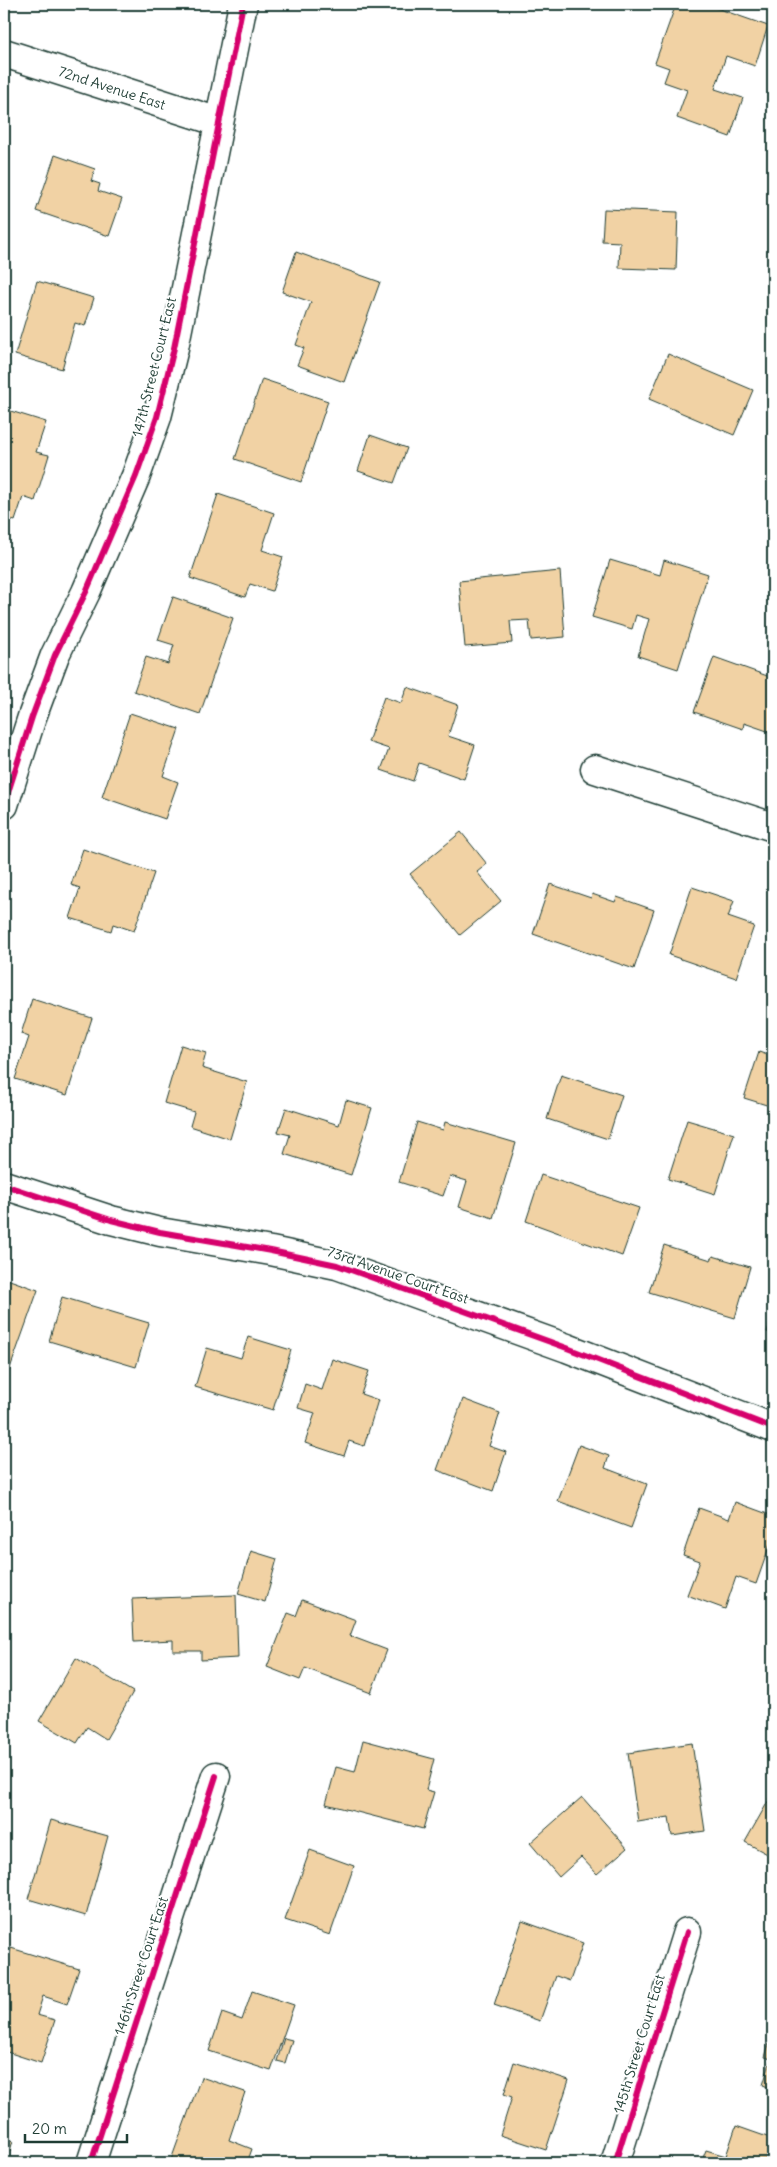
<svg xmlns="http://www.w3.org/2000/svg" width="777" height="2167" viewBox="0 0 777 2167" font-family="Delius,sans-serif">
<rect width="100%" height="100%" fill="#fff"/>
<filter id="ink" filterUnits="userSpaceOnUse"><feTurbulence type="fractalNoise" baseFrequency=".02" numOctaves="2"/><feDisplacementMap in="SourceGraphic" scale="10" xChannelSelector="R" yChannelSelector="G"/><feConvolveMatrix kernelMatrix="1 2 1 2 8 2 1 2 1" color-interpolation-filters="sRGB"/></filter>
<g filter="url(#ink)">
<!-- building -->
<path fill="#f1d2a4" stroke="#1f3d34" d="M676 4H705L768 26 755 66 726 56 715 89 743 98 730 137 677 118 687 90 664 82 669 68 655 63Z
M55 155 95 169 91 181 100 184 98 191 122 199 109 236 36 211Z
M604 209 678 212 676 270 619 268 620 242 602 241Z
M296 252 380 282 344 382 297 365 304 348 296 345 311 302 282 292Z
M37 281 94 298 85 326 75 323 62 369 15 355Z
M668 354 753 390 734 435 649 399Z
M262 379 328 401 301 482 235 459Z
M4 409 46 422 36 452 49 455 35 501 23 497 15 521 4 517Z
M370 435 407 448 394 483 358 471Z
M218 494 274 513 262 550 283 557 272 591 250 584 245 597 190 578Z
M610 560 660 575 664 560 708 574 678 669 638 656 649 619 636 615 632 629 592 617Z
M560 571 565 637 531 640 529 620 510 621 512 643 465 647 459 581Z
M173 597 233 618 200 714 134 691 146 657 168 664 174 645 158 640Z
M714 657 773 678V733L744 723 743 729 694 712Z
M407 687 458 705 448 736 475 745 464 779 419 763 413 781 381 770 389 749 368 742 384 697 401 703Z
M130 713 179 729 163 776 178 782 165 819 102 797Z
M461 832 487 864 477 872 501 901 460 935 410 874Z
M83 849 154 873 134 931 113 924 111 931 70 918 80 888 71 885Z
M550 884 591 898 592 894 615 902 617 897 654 910 634 969 533 934Z
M692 887 734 901 728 917 754 926 736 978 669 955Z
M32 999 92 1018 67 1095 15 1079 29 1037 21 1034Z
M181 1045 206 1053 202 1068 247 1082 230 1139 190 1126 194 1112 164 1103Z
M759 1052 773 1057V1107L744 1098Z
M561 1075 622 1095 608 1139 547 1119Z
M346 1100 372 1108 351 1175 284 1154 290 1135 278 1132 286 1108 339 1125Z
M687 1120 734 1134 715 1194 668 1179Z
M417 1122 443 1130 445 1122 516 1143 493 1218 459 1207 467 1181 450 1176 443 1196 399 1182Z
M541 1175 639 1208 622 1256 526 1221Z
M664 1245 711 1260 713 1256 750 1267 735 1318 649 1292Z
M4 1278 38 1290 8 1374 4 1372Z
M62 1297 149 1323 136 1367 49 1341Z
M773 1311V1334L767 1332Z
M248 1337 291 1350 273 1410 195 1387 207 1348 241 1358Z
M332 1359 369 1371 361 1394 378 1400 364 1446 349 1441 344 1456 305 1443 315 1413 298 1408 305 1384 322 1390Z
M463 1399 500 1413 489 1446 506 1452 493 1491 437 1470Z
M579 1445 609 1456 605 1468 647 1484 631 1528 558 1501Z
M735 1502 773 1516V1536L756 1584 736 1577 725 1609 687 1595 700 1561 683 1555 699 1508 729 1519Z
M251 1551 277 1559 265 1602 238 1594Z
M236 1595 238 1658 201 1660V1651H173V1640L134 1642 132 1599Z
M302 1600 356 1620 350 1636 387 1650 371 1693 305 1668 300 1680 267 1667 288 1613 296 1616Z
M76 1658 133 1692 106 1739 87 1727 77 1743 39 1721Z
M363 1740 434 1759 426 1790 434 1792 423 1829 326 1804 336 1767 355 1772Z
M692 1743 705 1831 672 1836 669 1817 638 1822 628 1753Z
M582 1797 627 1848 597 1874 581 1857 559 1877 530 1843Z
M770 1798 773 1800V1857L745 1842Z
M51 1820 108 1836 86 1916 28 1899Z
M310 1850 354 1866 330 1935 285 1920Z
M522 1921 583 1943 570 1981 556 1976 540 2021 494 2005Z
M11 1948 79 1969 67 2004 43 1996 37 2015 55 2020 41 2063 4 2051V1972Z
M252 1991 294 2005 271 2071 209 2051 222 2013 242 2020Z
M773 2030V2089L763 2085 771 2059 765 2057Z
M284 2038 292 2040 285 2063 277 2061Z
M514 2062 569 2080 546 2150 500 2135 512 2097 504 2094Z
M201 2077 245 2092 229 2140 252 2149 247 2163H181L171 2160Z
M4 2079 8 2080 4 2094Z
M736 2126 773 2139V2156L771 2163H701L706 2150 726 2156Z
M4 2138 13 2141 6 2163H4Z"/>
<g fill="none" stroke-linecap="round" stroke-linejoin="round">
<defs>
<path id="minor" d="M4 53 219 122
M595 769 773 827
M4 805 32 717 55 655 86 592 136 476 157 417 174 348 243 4
M4 1185 111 1220 160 1232 271 1251 337 1265 567 1348 773 1428
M91 2163 216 1776
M615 2163 687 1932"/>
</defs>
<!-- minor casing -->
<use href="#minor" stroke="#1f3d34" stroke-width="31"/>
<!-- minor -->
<use href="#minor" stroke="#fff" stroke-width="28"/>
<defs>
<path id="cycleway" d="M4 805 32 717 55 655 86 592 136 476 157 417 174 348 243 4
M4 1185 111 1220 160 1232 271 1251 337 1265 567 1348 773 1428
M91 2163 216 1776
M615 2163 687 1932"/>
</defs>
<!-- cycleway casing -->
<use href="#cycleway" stroke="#fff" stroke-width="9"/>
<!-- cycleway -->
<use href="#cycleway" stroke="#d6006c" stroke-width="6"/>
</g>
</g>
<g text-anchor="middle" stroke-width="4" stroke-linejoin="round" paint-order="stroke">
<!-- street labels -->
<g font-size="14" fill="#1f3d34" stroke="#fff">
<text transform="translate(112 88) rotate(18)" y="5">72nd Avenue East</text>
<text transform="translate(154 367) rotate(-76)" y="5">147th Street Court East</text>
<text transform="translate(398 1275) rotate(19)" y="5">73rd Avenue Court East</text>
<text transform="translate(141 1966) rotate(-72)" y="5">146th Street Court East</text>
<text transform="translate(639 2044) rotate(-73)" y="5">145th Street Court East</text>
</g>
</g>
<!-- margin -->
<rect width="777" height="2167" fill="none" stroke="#fff" stroke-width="20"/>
<rect x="10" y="10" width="757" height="2147" fill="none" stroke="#1f3d34" stroke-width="2" filter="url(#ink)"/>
<!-- scale -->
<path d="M25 2134v8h102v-8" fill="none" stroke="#1f3d34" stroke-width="2.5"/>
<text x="32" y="2134" font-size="15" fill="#1f3d34" stroke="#ffffff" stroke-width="4" paint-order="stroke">20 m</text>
</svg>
